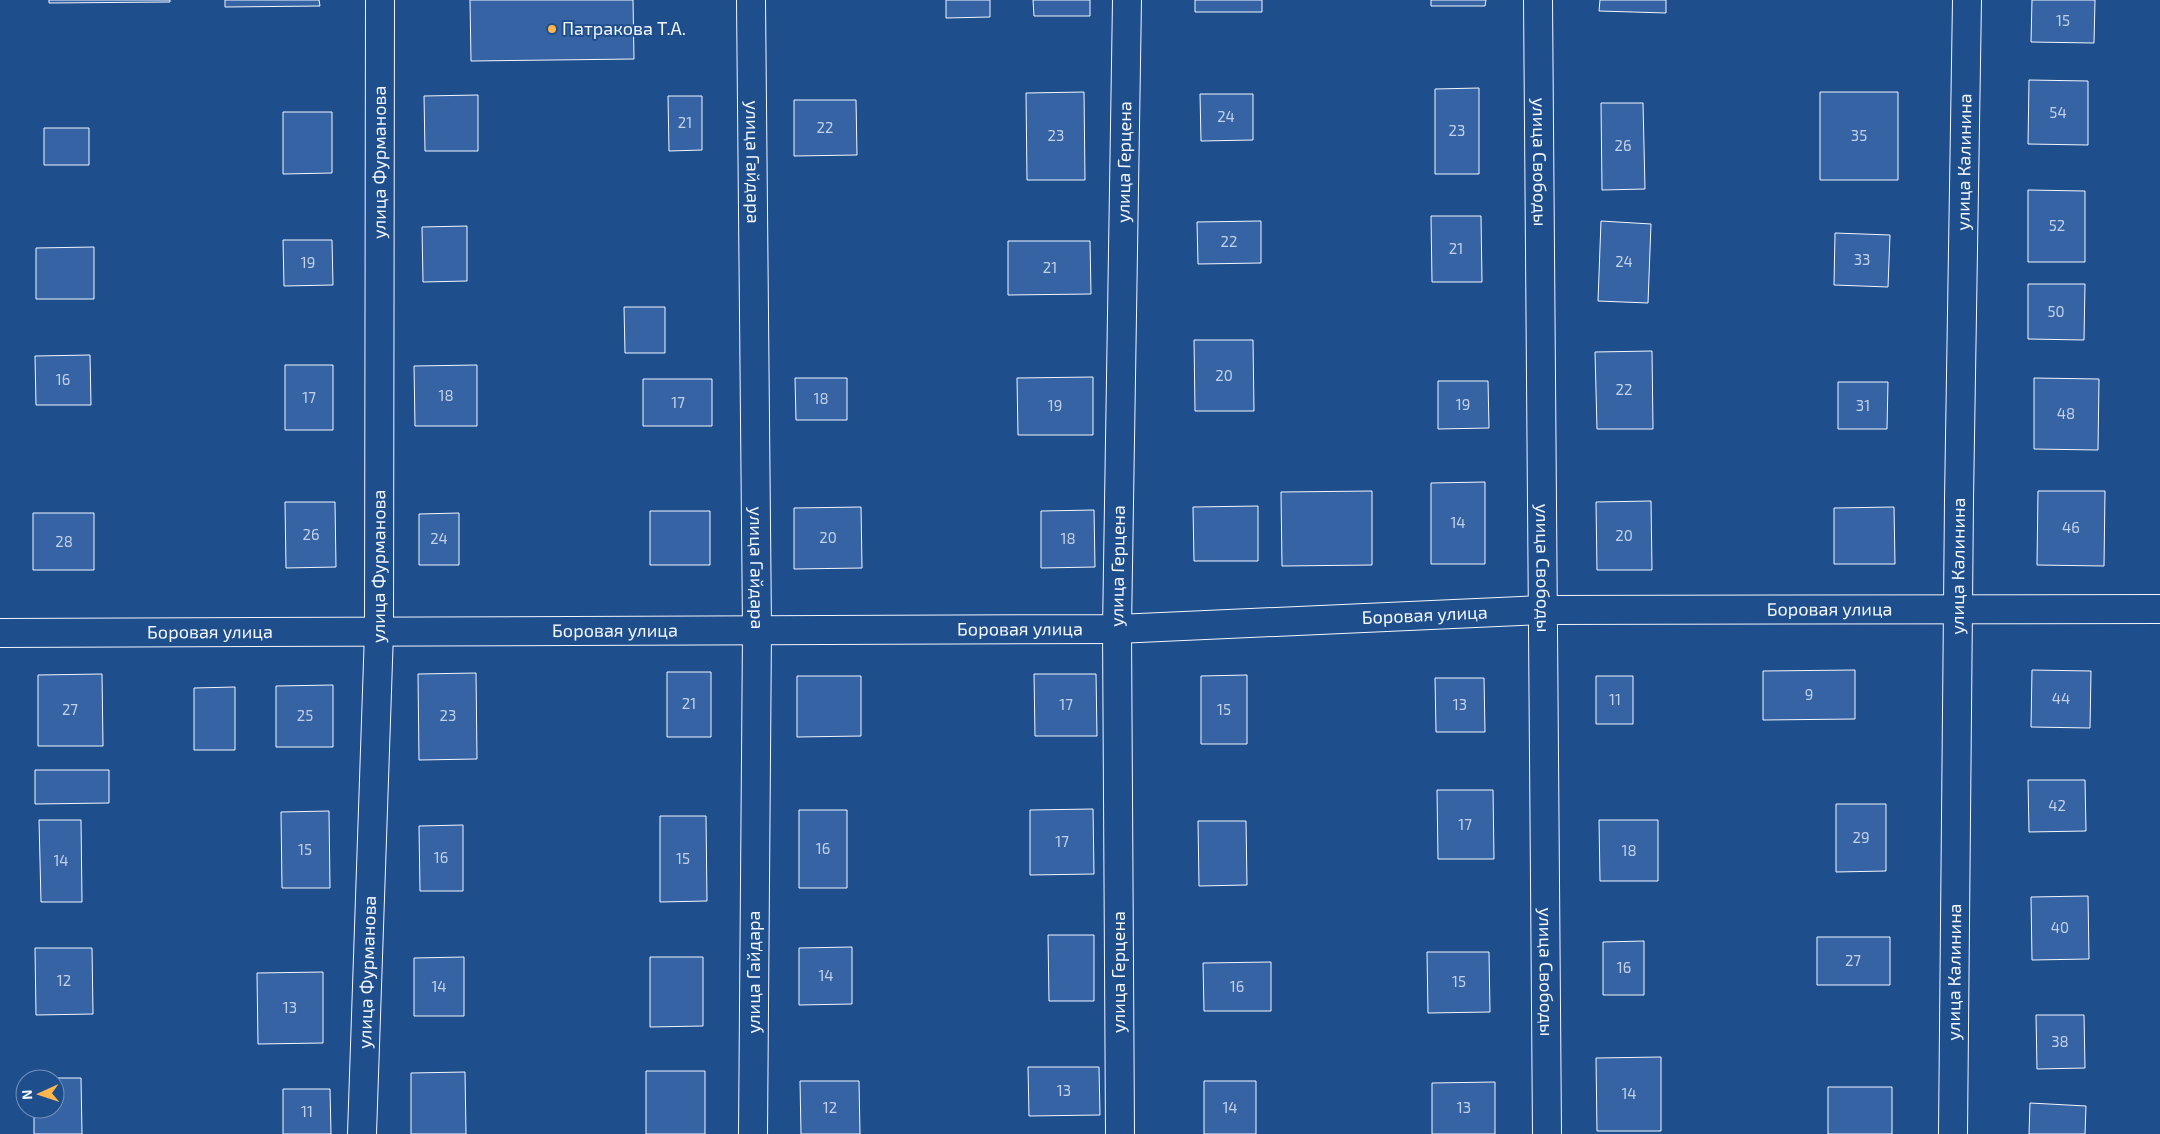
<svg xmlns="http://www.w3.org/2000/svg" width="2160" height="1134" viewBox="0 0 2160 1134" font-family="'Exo 2',sans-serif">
<rect width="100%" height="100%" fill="#1f4e8c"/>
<!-- building -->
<path fill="#3563a3" stroke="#f2f6ff" d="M49 0H170V2L49 3Z
M225 0H319L320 6 225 7Z
M470 0H633L634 59 471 61Z
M946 0H990V17L946 18Z
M1033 0H1090V16H1034Z
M1195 0H1262V12H1195Z
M1431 0H1486L1485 6H1431Z
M1600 0H1666V13L1599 11Z
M2032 0H2095L2094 43 2031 42Z
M2029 80 2088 81V145L2028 144Z
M1479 88V174H1435V89Z
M1084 92 1085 180H1027L1026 93Z
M1820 92H1898V180H1820Z
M1200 94H1253V140L1201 141Z
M478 95V151H425L424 96Z
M668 96H702V150L669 151Z
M794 100H856L857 155 794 156Z
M1601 103H1643L1645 189 1602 190Z
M283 112H332V173L283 174Z
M44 128H89V165H44Z
M2028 190 2085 191V262H2028Z
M1431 216H1481L1482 282H1432Z
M1261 221V263L1198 264 1197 222Z
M1601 221 1651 224 1648 303 1598 301Z
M467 226V281L423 282 422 227Z
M1835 233 1890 235 1888 287 1834 285Z
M283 240H332L333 285 284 286Z
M1008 241H1090L1091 294 1008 295Z
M94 247V299H36V248Z
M2028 284H2085L2084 340 2028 339Z
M624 307H665V353H625Z
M1194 340H1253L1254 411H1195Z
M1652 351 1653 429H1597L1595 352Z
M90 355 91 405H36L35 356Z
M285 365H333V430H285Z
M477 365V426H415L414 366Z
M1093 377V435H1018L1017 378Z
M795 378H847V420H796Z
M2034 378 2099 379 2098 450 2034 449Z
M643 379H712V426H643Z
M1438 381H1488L1489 428 1438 429Z
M1838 382H1888L1887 429H1838Z
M1485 482V564H1431V483Z
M1372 491V565L1282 566 1281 492Z
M2038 491H2105L2104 566 2037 565Z
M1651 501 1652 570H1597L1596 502Z
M285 502H335L336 567 286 568Z
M1258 506V561H1194L1193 507Z
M861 507 862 568 794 569V508Z
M1894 507 1895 564H1834V508Z
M1094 510 1095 567 1041 568V511Z
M650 511H710V565H650Z
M33 513H94V570H33Z
M459 513V565H419V514Z
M1855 670V719L1763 720V671Z
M2032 670 2091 671 2090 728 2031 727Z
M667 672H711V737H667Z
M476 673 477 759 419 760 418 674Z
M102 674 103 746H38V675Z
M1034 674H1096L1097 736H1035Z
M1247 675V744H1201V676Z
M797 676H861V736L797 737Z
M1596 676H1633V724H1596Z
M1435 678H1484L1485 732H1436Z
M333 685V747H276V686Z
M235 687V750H194V688Z
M35 770H109V803L35 804Z
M2028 780H2085L2086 831 2029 832Z
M1437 790H1493L1494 859H1438Z
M1836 804H1886V871L1836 872Z
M1093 809 1094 874 1030 875V810Z
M799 810H847V888H799Z
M329 811 330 888H282L281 812Z
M660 816H706L707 901 660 902Z
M39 820H81L82 902H41Z
M1599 820H1658V881H1600Z
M1198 821H1246L1247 885 1199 886Z
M463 825V891H420L419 826Z
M2088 896 2089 959 2032 960 2031 897Z
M1048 935H1094V1001H1049Z
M1817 937H1890V985H1817Z
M1644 941V995H1603V942Z
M852 947V1004L799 1005V948Z
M35 948H92L93 1014 36 1015Z
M1427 952H1489L1490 1012 1428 1013Z
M464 957V1016H414V958Z
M650 957H703V1026L650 1027Z
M1271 962V1011H1204L1203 963Z
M323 972V1043L258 1044 257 973Z
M2036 1015H2084L2085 1068 2037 1069Z
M1661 1057V1131H1597L1596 1058Z
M1028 1067H1099L1100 1115 1029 1116Z
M646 1071H705V1134H646Z
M465 1072 466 1134H411V1073Z
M34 1078H81L82 1134H34V1109H55V1079Z
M800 1081H859L860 1134H801Z
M1204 1081H1256V1134H1204Z
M1495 1082V1134H1432V1083Z
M1828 1087H1892V1134H1828Z
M283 1089H330L331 1134H283Z
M2030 1103 2086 1106 2085 1134H2029Z"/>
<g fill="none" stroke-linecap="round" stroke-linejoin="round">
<defs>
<g id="street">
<path id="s1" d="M751 0 757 630 753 1134"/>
<path id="s2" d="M0 633 1117 629 1543 610 2160 609"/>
<path id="s3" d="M362 1134 379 632 380 0"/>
<path id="s4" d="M1953 1134 1959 500 1967 0"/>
</g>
<g id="secondary">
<path id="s5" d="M1538 0 1547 1134"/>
<path id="s6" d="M1120 1134 1117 629 1127 0"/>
</g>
</defs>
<!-- street casing -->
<use href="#street" stroke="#f2f6ff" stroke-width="30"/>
<!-- secondary casing -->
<use href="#secondary" stroke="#f2f6ff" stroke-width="30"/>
<!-- street -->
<use href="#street" stroke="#1f4e8c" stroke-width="28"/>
<!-- secondary -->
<use href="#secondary" stroke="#1f4e8c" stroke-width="28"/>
</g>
<!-- markers -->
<circle fill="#ffb74d" stroke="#1f4e8c" stroke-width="2" cx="552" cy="29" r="5"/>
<g text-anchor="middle" stroke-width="4" stroke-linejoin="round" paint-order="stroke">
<!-- number labels -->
<g font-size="15" fill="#c3d1e8">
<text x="2063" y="26">15</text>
<text x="2058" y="118">54</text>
<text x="1226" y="122">24</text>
<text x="685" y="128">21</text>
<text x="825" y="133">22</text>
<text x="1457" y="136">23</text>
<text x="1056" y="141">23</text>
<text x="1859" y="141">35</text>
<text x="1623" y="151">26</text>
<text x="2057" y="231">52</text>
<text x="1229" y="247">22</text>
<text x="1456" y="254">21</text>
<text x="1862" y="265">33</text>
<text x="1624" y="267">24</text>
<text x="308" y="268">19</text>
<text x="1050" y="273">21</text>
<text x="2056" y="317">50</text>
<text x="1224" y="381">20</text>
<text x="63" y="385">16</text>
<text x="1624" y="395">22</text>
<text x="446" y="401">18</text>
<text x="309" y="403">17</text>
<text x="821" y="404">18</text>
<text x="678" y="408">17</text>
<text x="1463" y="410">19</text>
<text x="1055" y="411">19</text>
<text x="1863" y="411">31</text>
<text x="2066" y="419">48</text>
<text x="1458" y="528">14</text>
<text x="2071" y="533">46</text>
<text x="311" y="540">26</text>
<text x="1624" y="541">20</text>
<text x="828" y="543">20</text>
<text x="439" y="544">24</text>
<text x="1068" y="544">18</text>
<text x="64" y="547">28</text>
<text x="1809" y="700">9</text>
<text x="2061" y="704">44</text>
<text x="1615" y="705">11</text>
<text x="689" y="709">21</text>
<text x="1066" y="710">17</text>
<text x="1460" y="710">13</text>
<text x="70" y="715">27</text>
<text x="1224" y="715">15</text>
<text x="305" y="721">25</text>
<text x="448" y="721">23</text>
<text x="2057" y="811">42</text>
<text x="1465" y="830">17</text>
<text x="1861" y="843">29</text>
<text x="1062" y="847">17</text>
<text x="823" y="854">16</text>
<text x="305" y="855">15</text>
<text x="1629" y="856">18</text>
<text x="441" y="863">16</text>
<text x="683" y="864">15</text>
<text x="61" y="866">14</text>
<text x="2060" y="933">40</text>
<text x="1853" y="966">27</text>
<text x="1624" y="973">16</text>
<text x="826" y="981">14</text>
<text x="64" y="986">12</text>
<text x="1459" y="987">15</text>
<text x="439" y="992">14</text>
<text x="1237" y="992">16</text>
<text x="290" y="1013">13</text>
<text x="2060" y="1047">38</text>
<text x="1064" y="1096">13</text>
<text x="1629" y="1099">14</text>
<text x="830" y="1113">12</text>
<text x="1230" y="1113">14</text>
<text x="1464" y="1113">13</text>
<text x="307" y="1117">11</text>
</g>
<!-- poi labels -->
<g font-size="18" fill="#f2f6ff" stroke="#1f4e8c" text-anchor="start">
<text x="562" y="35">Патракова Т.А.</text>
</g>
<!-- street labels -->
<g font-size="18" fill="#f2f6ff" stroke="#1f4e8c">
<text dy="6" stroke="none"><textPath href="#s3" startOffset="972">улица Фурманова</textPath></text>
<text dy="6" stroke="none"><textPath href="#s1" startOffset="162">улица Гайдара</textPath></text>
<text dy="6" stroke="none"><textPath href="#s6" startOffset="972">улица Герцена</textPath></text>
<text dy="6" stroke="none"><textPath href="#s5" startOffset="162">улица Свободы</textPath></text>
<text dy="6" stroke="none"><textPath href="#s4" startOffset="972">улица Калинина</textPath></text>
<text dy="6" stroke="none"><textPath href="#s3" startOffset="568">улица Фурманова</textPath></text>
<text dy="6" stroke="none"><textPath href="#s1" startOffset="568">улица Гайдара</textPath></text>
<text dy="6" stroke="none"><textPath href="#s6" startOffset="568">улица Герцена</textPath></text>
<text dy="6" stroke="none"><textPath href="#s5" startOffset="568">улица Свободы</textPath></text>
<text dy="6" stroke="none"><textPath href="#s4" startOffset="568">улица Калинина</textPath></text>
<text dy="6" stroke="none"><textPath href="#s2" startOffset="1830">Боровая улица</textPath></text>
<text dy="6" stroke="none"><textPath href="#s2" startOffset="1425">Боровая улица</textPath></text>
<text dy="6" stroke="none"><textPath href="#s2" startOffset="1020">Боровая улица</textPath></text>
<text dy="6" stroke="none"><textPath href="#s2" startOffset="615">Боровая улица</textPath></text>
<text dy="6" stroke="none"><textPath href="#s2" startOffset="210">Боровая улица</textPath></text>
<text dy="6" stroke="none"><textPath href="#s3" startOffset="162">улица Фурманова</textPath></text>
<text transform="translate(754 972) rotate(-90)" y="6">улица Гайдара</text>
<text transform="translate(1119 972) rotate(-90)" y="6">улица Герцена</text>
<text dy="6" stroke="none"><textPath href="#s5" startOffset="972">улица Свободы</textPath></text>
<text dy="6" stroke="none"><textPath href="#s4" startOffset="162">улица Калинина</textPath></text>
</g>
</g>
<!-- north arrow -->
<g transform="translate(40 1094) rotate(267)"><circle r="24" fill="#1f4e8c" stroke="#7391ba"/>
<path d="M0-4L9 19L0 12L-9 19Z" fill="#ffb74d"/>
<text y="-8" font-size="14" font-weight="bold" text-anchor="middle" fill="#f2f6ff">N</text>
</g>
</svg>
